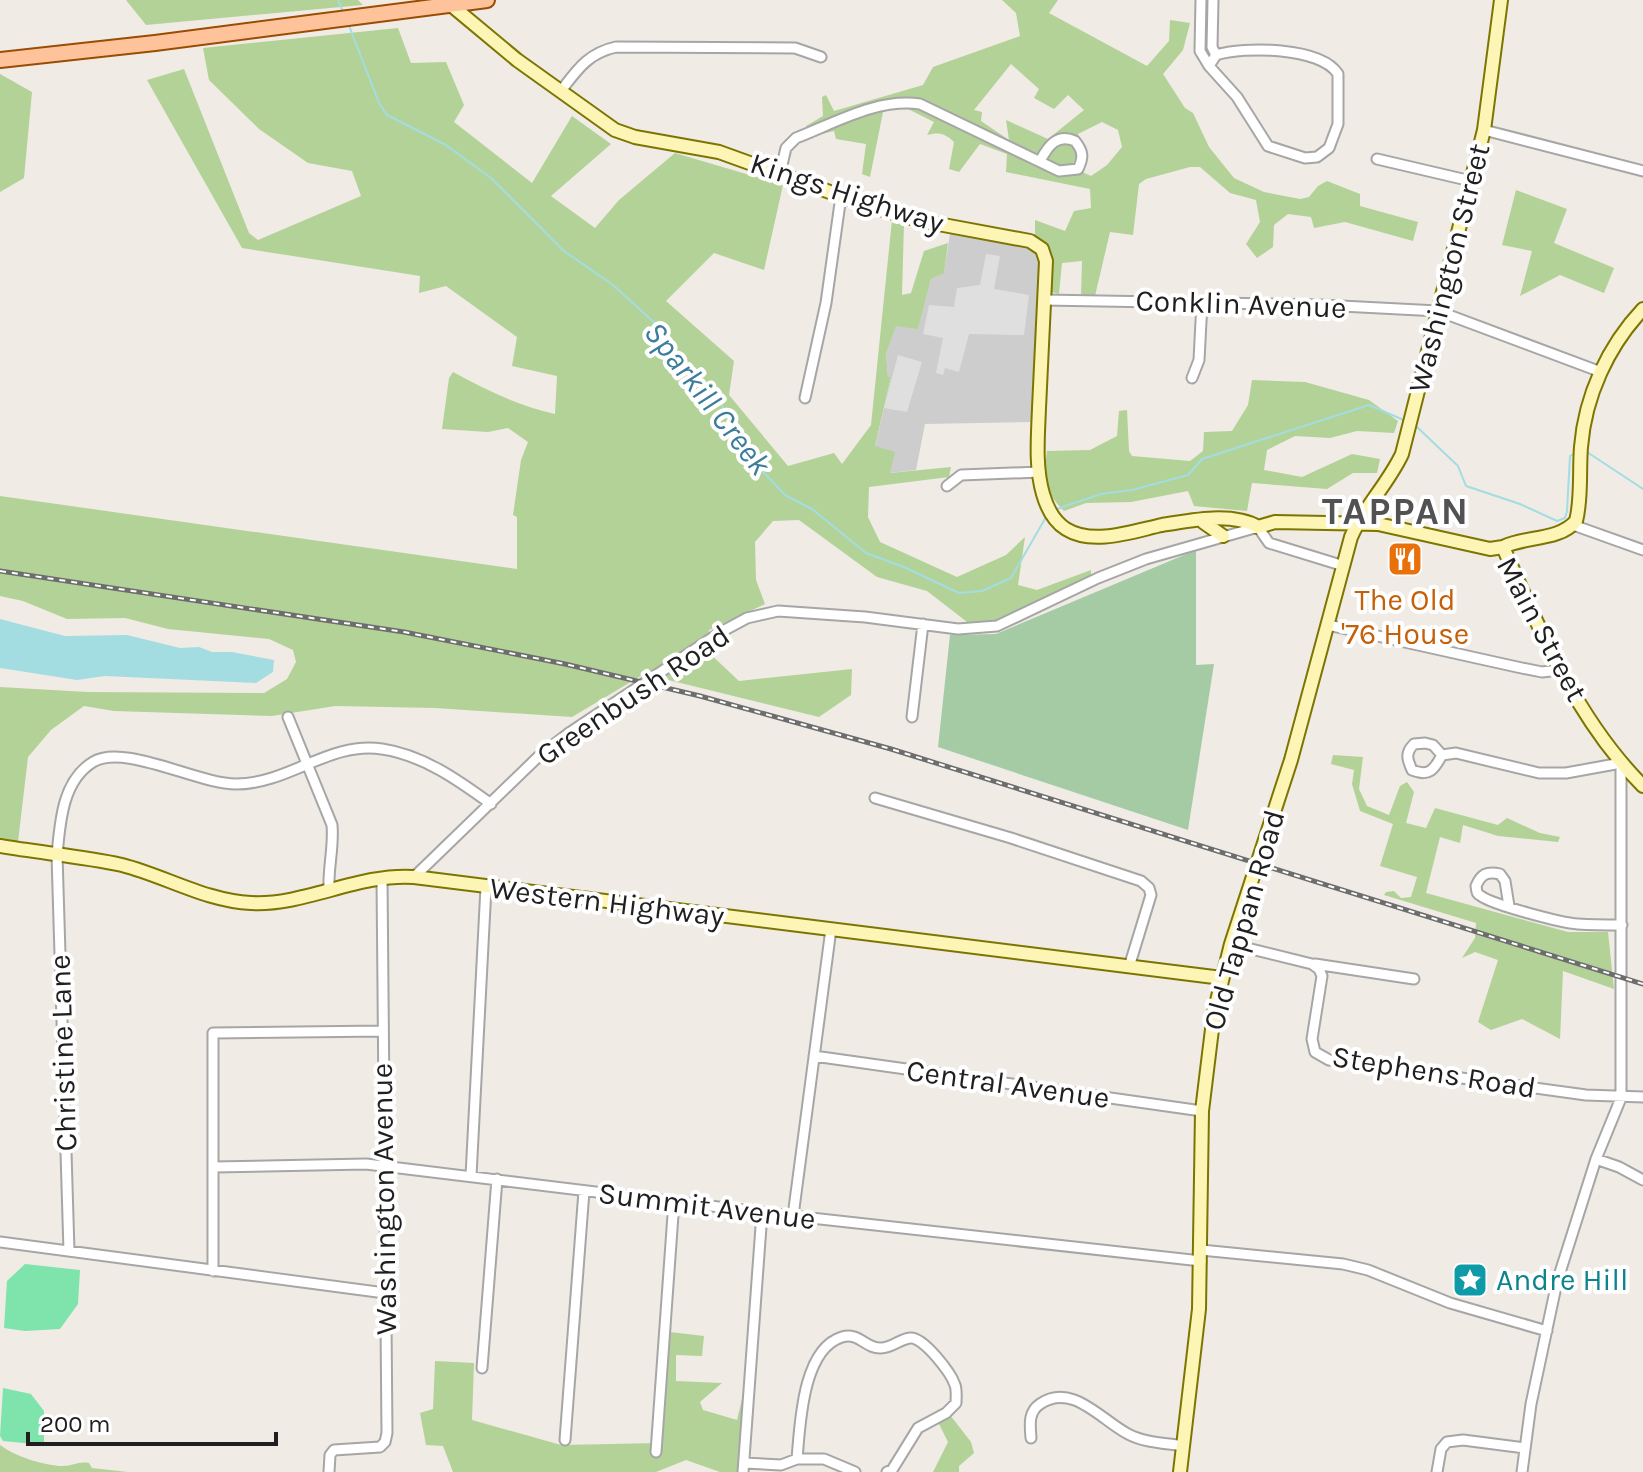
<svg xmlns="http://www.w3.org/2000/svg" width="1643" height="1472" viewBox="0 0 1643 1472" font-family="Karla,sans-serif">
<rect width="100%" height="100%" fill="#f0ebe5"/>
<!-- religious -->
<path fill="#cdcdcd" d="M950 234 1015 243 1032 249 1037 256 1039 264 1031 422 925 424 916 470 889 473 875 447 891 378 888 377 886 354 896 325 918 328 931 279 944 272Z"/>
<!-- forest -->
<path fill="#b3d297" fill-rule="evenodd" d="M126 0H358L363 5 146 25Z
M1002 0H1058L1049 13 1147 66 1169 41 1170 20 1190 23 1183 50 1163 74 1185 108 1193 113 1209 147 1234 178 1264 192 1300 199 1309 197 1318 186 1327 181 1360 194V206L1418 222 1413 241 1345 222 1314 228 1311 217 1288 214 1274 225 1273 247 1257 258 1246 244 1260 222 1256 200 1230 193 1200 167H1190L1146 179 1139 184 1133 235 1110 232 1095 296 1081 297 1082 261 1062 263 1059 294 1052 292C1052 270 1055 251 1035 237V220L1065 231 1074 211 1091 208 1090 189 1006 172 1007 154 980 144 959 172 949 169 954 142C945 133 938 132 927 135L934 122 902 106 883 112 870 177 862 174 866 144 836 139 834 131 810 137 806 126 823 116 822 97 826 95 834 111 923 85 933 67 1020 36 1016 13ZM1011 64 1039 89 1034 98 1054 109 1068 95 1084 110 1048 139 1006 120 1009 140 981 121 982 112 974 110ZM1102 122 1118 130 1122 147 1107 165 1091 176 1071 167 1077 155 1078 134Z
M398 28 411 63 446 62 464 105 454 122 532 183 572 116 611 144 551 196 595 228 619 200 675 153 783 185 764 270 714 253 666 301 734 361 729 395 788 466 834 453 842 464 871 425 892 220 904 223 902 295 911 293 924 251 948 243 944 273 931 279 918 329 896 326 886 354 888 377H891L875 446 895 452 890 473 951 467 949 477 869 487 868 517 880 542 957 577 1006 555 1025 537 1018 585 1037 590 1091 570V579L998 621 971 625 927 591 877 577 799 520 773 521 755 542 756 580 765 604 709 630 707 651 739 681 852 669 851 695 819 717 644 674 572 717 435 708 335 706 272 716 114 711 84 706 51 730 28 757 18 842 0 839V687L87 692 264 693 287 679 296 662 293 650 269 639 168 629 125 618 67 619 23 601 0 596V496L517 569V517L513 515 521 460 528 442 508 428 488 432 442 429 449 378 453 372C486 390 519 406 555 414L557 376 512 366 517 337 446 286 419 293 420 276 242 248 147 80 184 69 249 233 258 240 361 196 352 171 308 163 259 129 209 80 203 48Z
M0 74 32 92 24 178 0 192Z
M1516 190 1567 209 1554 243 1614 268 1604 293 1560 275 1520 296 1532 251 1502 245Z
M1252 380 1305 382 1369 400 1398 421 1394 433 1357 431 1330 438 1295 436 1267 450 1264 470 1302 477 1352 454 1380 459 1377 473H1353L1327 489 1252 483 1247 511 1194 506 1188 491 1131 502 1086 503 1064 511C1044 491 1043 479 1047 451L1090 450 1117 436 1119 411 1127 410 1129 451 1132 456 1190 461 1203 451 1204 432 1232 431 1248 405Z
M1333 755 1363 757 1359 789 1367 806 1389 815 1400 786 1407 782 1414 792 1406 823 1426 828 1435 808 1498 825 1507 818 1540 833 1560 837 1558 842 1498 836 1463 825 1460 843 1440 837 1426 893 1568 932H1608L1614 989 1563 971 1560 1039 1522 1019 1491 1030 1478 1022 1498 960 1475 952 1462 958 1475 938 1476 923 1384 895 1386 892 1394 891 1401 898 1411 897 1417 877 1380 866 1393 824 1360 811 1352 784 1354 770 1331 764Z
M670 1332 704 1336 702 1356 676 1355V1381L722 1383 700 1402 703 1410 737 1420 743 1395 746 1397 739 1472H720L686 1460 656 1472H453L443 1446 426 1445 420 1413 433 1409 435 1361 474 1363 472 1420 561 1445 660 1443Z
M950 1415 971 1442 974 1453 959 1466V1472H933L948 1442 939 1424Z
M0 1445C14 1456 45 1466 63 1466 73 1466 79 1461 89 1463L92 1468 128 1472H0Z"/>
<!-- cemetery -->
<path fill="#a5cba5" d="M1196 550V665L1214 664 1188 830 938 747 950 635 996 634Z"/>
<!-- pitch -->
<path fill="#7ee4ab" d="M25 1264 80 1270 78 1304 60 1329 25 1331 4 1328 7 1281Z
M3 1388 31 1394 44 1411V1445L3 1441 0 1436Z"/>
<!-- parking -->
<path fill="#dfdfdf" d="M986 254 1000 256 994 289 1029 295 1024 335 969 334 959 372 945 368 943 375 936 373 943 338 923 334 929 305 954 307 957 288 980 285Z
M898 355 922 362 907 412 884 408Z"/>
<!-- water -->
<path fill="#a3dde1" d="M0 619 65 636 127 635 180 648 199 647 212 652H232L274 660 273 672 256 683 105 676 77 680 0 668Z"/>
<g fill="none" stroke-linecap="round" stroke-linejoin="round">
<!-- stream -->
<path stroke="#a3dde1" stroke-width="2" d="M338 0 344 14
M348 23 379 103 387 115 446 145 491 178 564 251 613 285 657 325 668 348 696 382 721 404 752 460 785 495 812 509 866 553 904 567 959 593 982 591 1011 578 1046 517
M1416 426 1458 466 1466 486 1520 504 1557 521 1565 518 1567 511 1570 456 1577 452
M1587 452 1643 489
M1054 510 1101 494 1132 490 1188 475 1202 459 1369 405 1406 421"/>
<defs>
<path id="street" d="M1201 0 1200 51 1209 66 1237 97 1268 146 1305 158 1317 157 1329 148 1338 124V74C1321 47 1244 46 1216 55L1209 66
M1213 0 1212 47 1216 55
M560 92C577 70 588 53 616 47L795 48 821 57
M1484 130 1643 171
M1377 159 1471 181
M780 173 786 148 796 138C835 123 877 98 920 104L1059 171 1078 169C1084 157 1083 151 1075 141 1057 133 1048 146 1040 161
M1044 300 1322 305 1438 311 1601 372
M1192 378 1199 360 1202 302
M805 398 826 303 841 196
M947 486 961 475 1040 472
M1573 525 1643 550
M1328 625 1517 667 1542 672 1559 670
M288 717 332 825C334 847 328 867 329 889
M912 717 923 624
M1425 743 1433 745 1442 755C1434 770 1429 777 1412 770 1407 759 1405 753 1414 744Z
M1442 755 1456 753 1539 773H1566L1621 763V1098L1596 1159 1557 1282 1531 1404 1522 1472
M875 798 1011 838 1141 881 1149 888 1151 895 1129 967
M414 877 539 756 569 733 721 632 747 618 778 611 865 617 958 629 997 626 1098 578 1146 559 1258 527 1269 543 1344 566
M1509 906 1505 881 1500 874C1487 871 1481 874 1476 886 1477 892 1476 893 1481 896 1493 905 1562 923 1578 924 1593 925 1608 925 1622 925
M1231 944 1312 964 1319 969 1322 976 1312 1039 1315 1052 1329 1060 1586 1095 1643 1097
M1315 964 1414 979
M814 1056 1202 1111
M1596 1159 1619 1167 1643 1180
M213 1167 366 1164 793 1216 1201 1261
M471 1176 486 887
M793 1216 831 929
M0 1242 385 1293
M1201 1250 1343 1264 1368 1270 1450 1303 1547 1331
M69 1251 57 855C60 823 62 781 93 762 124 743 198 784 236 784 289 784 329 741 382 749 423 755 458 780 491 804
M213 1271V1033L383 1031
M482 1368 497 1179
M1031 1438C1030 1425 1028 1412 1040 1404 1072 1382 1101 1420 1128 1434 1145 1443 1165 1443 1183 1446
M565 1440 584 1191
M656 1452 674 1201
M797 1459C800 1426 802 1349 842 1337 859 1332 866 1349 881 1348 892 1348 900 1339 910 1338 923 1336 951 1373 955 1385 957 1390 956 1398 956 1403L946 1413 918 1428 892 1470 887 1472
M745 1463 781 1465 797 1459H824L855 1472
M329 1472 330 1455 334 1450 380 1447 385 1442 387 1433 382 878
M743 1472 762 1213
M1437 1472 1441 1449 1447 1442 1463 1440 1525 1448"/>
<path id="secondary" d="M445 0 517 60 615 130 635 137 719 152 863 204 922 221 1030 241 1042 249 1046 261C1044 310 1041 359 1039 408 1038 436 1035 467 1043 494 1047 508 1053 521 1066 529 1093 546 1134 531 1162 525 1191 520 1233 512 1258 527L1275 522 1378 524 1490 549 1503 547C1540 631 1577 720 1643 786
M1203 522 1223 536
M1503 547C1525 536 1559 541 1576 521 1582 498 1579 471 1581 447 1585 396 1608 346 1643 309
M0 846C40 853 82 856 122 865 165 876 206 901 251 903 304 906 359 873 414 877L1222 978
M1180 1472 1199 1309 1202 1111 1214 1013 1231 944 1291 760 1351 537C1364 507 1388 484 1402 454L1484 130 1501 0"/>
<path id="primary" d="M0 60 155 43 487 0"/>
</defs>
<!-- street casing -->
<use href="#street" stroke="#a6a6a6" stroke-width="13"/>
<!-- secondary casing -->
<use href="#secondary" stroke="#7c7500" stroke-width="16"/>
<!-- primary casing -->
<use href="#primary" stroke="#9a4d00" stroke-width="18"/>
<!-- street -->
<use href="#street" stroke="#fff" stroke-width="9"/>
<!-- secondary -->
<use href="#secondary" stroke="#fdf5b6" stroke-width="12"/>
<!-- primary -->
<use href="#primary" stroke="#ffc39b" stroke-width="14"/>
<defs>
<path id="rail" d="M0 571 404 632 565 664 700 696 891 749 1643 984"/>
</defs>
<!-- rail casing -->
<use href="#rail" stroke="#6d6d6d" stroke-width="5"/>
<!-- rail -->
<use href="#rail" stroke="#fff" stroke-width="2" stroke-dasharray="6" stroke-linecap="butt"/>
</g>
<!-- icons -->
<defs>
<symbol id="restaurant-square" viewBox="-11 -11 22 22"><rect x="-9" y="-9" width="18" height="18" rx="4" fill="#e8710a" stroke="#fff"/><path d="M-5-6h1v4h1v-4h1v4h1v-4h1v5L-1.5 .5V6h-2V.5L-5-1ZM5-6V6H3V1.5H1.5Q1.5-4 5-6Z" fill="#fff"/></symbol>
<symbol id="sight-square" viewBox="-11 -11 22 22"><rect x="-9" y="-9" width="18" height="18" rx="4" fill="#0f9aa8" stroke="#fff"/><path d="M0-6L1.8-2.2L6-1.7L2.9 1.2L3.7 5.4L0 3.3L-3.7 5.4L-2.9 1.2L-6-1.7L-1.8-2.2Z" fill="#fff"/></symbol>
</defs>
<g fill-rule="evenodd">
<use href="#restaurant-square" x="1385" y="539" width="40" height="40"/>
<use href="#sight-square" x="1450" y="1260" width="40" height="40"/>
</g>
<g text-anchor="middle" stroke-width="8" stroke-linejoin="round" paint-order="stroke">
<!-- street labels -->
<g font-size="30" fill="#1f1f1f" stroke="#fff">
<text transform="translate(847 193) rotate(18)" y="10">Kings Highway</text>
<text transform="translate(1449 268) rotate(-76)" y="10">Washington Street</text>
<text transform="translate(1241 304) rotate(2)" y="10">Conklin Avenue</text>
<text transform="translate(1542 629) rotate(62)" y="10">Main Street</text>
<text transform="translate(633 695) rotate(-34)" y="10">Greenbush Road</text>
<text transform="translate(607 902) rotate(7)" y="10">Western Highway</text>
<text transform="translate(1244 920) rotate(-74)" y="10">Old Tappan Road</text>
<text transform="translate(63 1053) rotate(-92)" y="10">Christine Lane</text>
<text transform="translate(1434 1072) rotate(9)" y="10">Stephens Road</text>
<text transform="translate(1008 1084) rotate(8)" y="10">Central Avenue</text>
<text transform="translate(384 1199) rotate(-91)" y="10">Washington Avenue</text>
<text transform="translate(707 1206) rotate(7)" y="10">Summit Avenue</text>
</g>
<!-- food labels -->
<g font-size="30" fill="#c56008" stroke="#fff">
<text x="1405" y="610">The Old<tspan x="1405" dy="34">'76 House</tspan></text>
</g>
<!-- culture labels -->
<g font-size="30" fill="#0d838f" stroke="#fff" text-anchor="start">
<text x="1496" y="1290">Andre Hill</text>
</g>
<!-- water labels -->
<g font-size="32" font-style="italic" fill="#3d7d9c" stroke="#fff">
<text transform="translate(708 398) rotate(52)" y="11">Sparkill Creek</text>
</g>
<!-- district labels -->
<g font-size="38" font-weight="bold" letter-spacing="2" fill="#525252" stroke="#fff">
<text x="1396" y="524">TAPPAN</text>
</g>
</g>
<!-- scale -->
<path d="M28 1432v12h248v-12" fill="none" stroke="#1f1f1f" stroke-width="4"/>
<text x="40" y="1432" font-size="24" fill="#1f1f1f" stroke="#ffffff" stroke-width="6" paint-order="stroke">200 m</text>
</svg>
